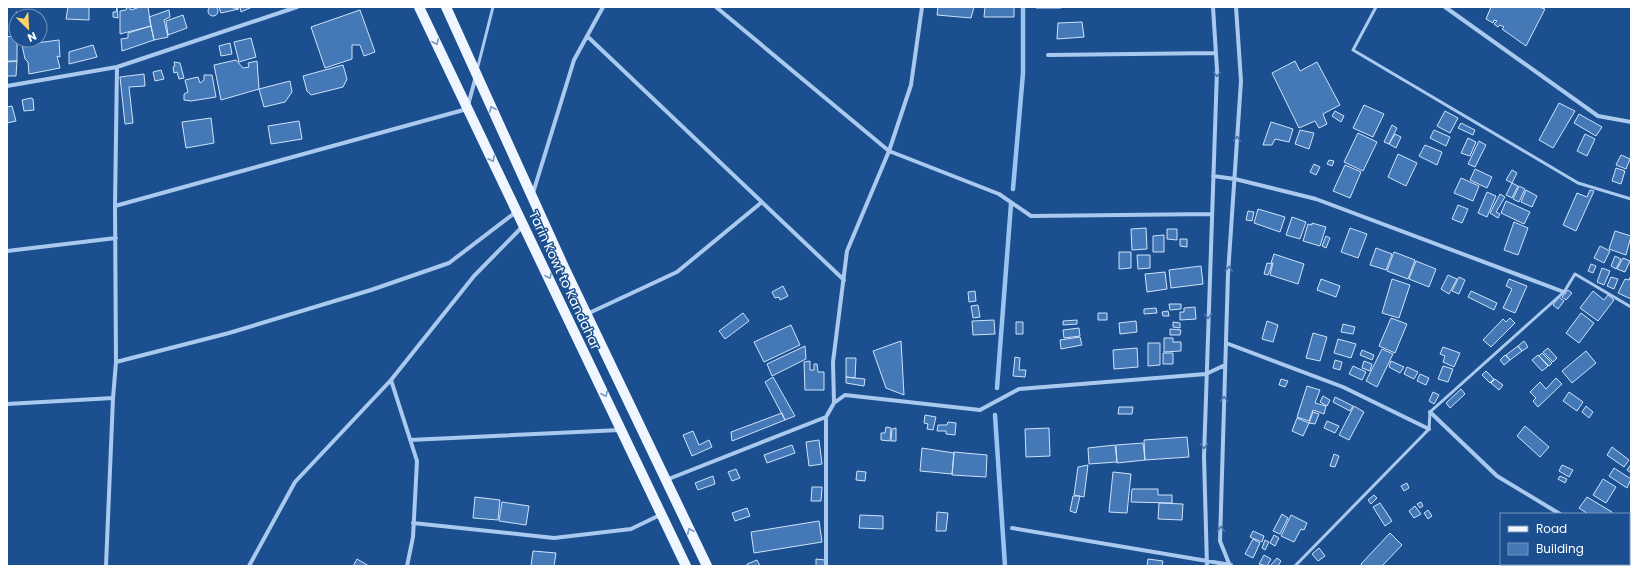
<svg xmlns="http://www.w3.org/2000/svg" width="1638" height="573" viewBox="0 0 1638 573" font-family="Poppins,sans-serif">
<rect width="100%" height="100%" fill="#1b4f8f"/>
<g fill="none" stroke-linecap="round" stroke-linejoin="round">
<!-- stream -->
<path stroke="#9cc4f0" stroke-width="4.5" d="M1013 189 1023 73V7
M997 388 1011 204
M995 415 1005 566"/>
</g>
<!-- building -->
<path fill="#4478b7" stroke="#cfe3fa" d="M208 11a5 5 0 1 1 10 0a5 5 0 1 1-10 0Z
M68 7H89V20L66 19Z
M117 7 118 18 113 17V12H116Z
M127 7H129L131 10 140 7H148L151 26 120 34V11L126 10Z
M219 7H229L239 9 221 13Z
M240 7H252L241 12Z
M938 7H974L971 18 937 15Z
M985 7H1014V17H984Z
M1036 7H1061V8H1036Z
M1491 7H1539L1545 9 1526 46 1502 29 1504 27 1500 25 1498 27 1494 24 1497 21 1494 20 1493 23 1486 19Z
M169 10 170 17 164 20 168 37 154 40 149 17Z
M360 10 375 52 364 56 360 45H352V59L325 68 311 27Z
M16 12 24 14V16H17Z
M24 14H33V16H24Z
M183 15 187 28 168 35 166 21Z
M1082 22 1084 37 1057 39 1058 23Z
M151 26 154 40 122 51 121 39 128 38V33Z
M12 36 17 41V61H7V37Z
M251 38 256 57 239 62 234 42Z
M59 40 60 57 57 56 60 68 29 74 28 62 25 59 22 45Z
M230 43 232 54 221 56 219 46Z
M93 45 97 57 69 64V52Z
M236 60 243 68 249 67 248 63 257 61 259 89 221 100 214 65Z
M17 61 16 76H7V62Z
M1295 61 1300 71 1317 62 1340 105 1323 114 1327 124 1319 128 1315 121 1299 128 1272 73Z
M174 62 180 63 184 78 179 79 177 72 174 73 173 67 175 66Z
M343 65 347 79 343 87 311 95 307 91 303 76Z
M161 70 164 79 155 81 153 72Z
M144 74 145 86 129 87 133 123 125 124 120 77Z
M204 75H212L216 97 191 101 184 100V94L188 92 185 80 198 77 200 83 204 80Z
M290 81 292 92 285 102 264 107 259 89Z
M31 98 33 99 34 110 24 111 22 100Z
M1559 103 1575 111 1553 148 1539 140Z
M1364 105 1384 114 1373 137 1353 128Z
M12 106 16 121 7 123V107Z
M1335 111 1344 116 1341 122 1332 116Z
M1445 111 1458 118 1450 133 1437 126Z
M1579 114 1602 127 1596 136 1574 123Z
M211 118 214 143 186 148 182 122Z
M299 121 302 139 271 144 268 126Z
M1271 122 1293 129 1289 142 1275 139 1272 145H1263Z
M1461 123 1475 130 1473 135 1458 128Z
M1392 125 1397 128 1389 144 1384 142Z
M1300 130 1314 133 1309 149 1295 144Z
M1434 130 1450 137 1446 146 1430 138Z
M1358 133 1377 142 1363 171 1344 162Z
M1395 134 1401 137 1396 148 1389 144Z
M1585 134 1595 139 1587 156 1577 151Z
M1468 138 1476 142 1470 156 1461 153Z
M1479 141 1486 145 1475 167 1468 164Z
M1425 145 1442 152 1437 165 1419 156Z
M1398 154 1417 163 1406 186 1388 177Z
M1621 155 1630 159 1626 169 1616 165Z
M1329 160 1334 161 1332 166 1327 164Z
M1314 164 1320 167 1316 175 1310 172Z
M1345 165 1361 172 1350 198 1333 191Z
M1616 168 1625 171 1621 184 1612 181Z
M1475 169 1492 177 1487 188 1470 180Z
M1512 170 1517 173 1512 183 1506 180Z
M1461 178 1479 186 1473 201 1454 193Z
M1512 183 1518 186 1512 198 1506 195Z
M1519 186 1525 189 1519 202 1513 199Z
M1526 190 1537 196 1532 207 1521 202Z
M1590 190 1594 191 1576 231 1563 225 1577 193 1587 197Z
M1487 192 1496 196 1487 217 1478 213Z
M1500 194 1505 197 1496 212 1500 214 1498 218 1490 213Z
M1506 201 1530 212 1524 224 1501 213Z
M1458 205 1468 209 1462 223 1452 219Z
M1258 209 1285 217 1280 232 1254 223Z
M1248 211 1254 212 1252 221 1246 220Z
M1292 217 1306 222 1300 239 1286 235Z
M1514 222 1528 228 1518 255 1504 250Z
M1312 223 1326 227 1320 246 1303 241 1308 224 1312 225Z
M1146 228 1147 249 1132 250 1131 229Z
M1350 228 1367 234 1358 258 1341 252Z
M1167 229H1177V240L1167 239Z
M1615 231 1631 236 1626 255 1609 249Z
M1164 235V252H1153V236Z
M1326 236 1330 238 1326 248 1322 246Z
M1180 239H1187V247L1180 246Z
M1600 246 1610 251 1604 263 1594 258Z
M1376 248 1392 254 1386 270 1370 265Z
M1119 252H1131V268L1119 269Z
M1394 252 1415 260 1408 279 1387 271Z
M1274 254 1304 264 1298 284 1270 275 1273 263H1271Z
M1137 255H1150V268L1138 269Z
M1615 256 1621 259 1616 269 1611 266Z
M1623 258 1630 261 1625 272 1617 269Z
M1416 261 1436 269 1429 287 1409 279Z
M1267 263 1272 264 1268 275 1264 274Z
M1591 264 1596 266 1593 273 1588 271Z
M1201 266 1203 284 1171 288 1169 270Z
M1602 268 1610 271 1604 285 1597 282Z
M1165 272 1167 289 1147 292 1145 274Z
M1448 275 1457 279 1449 294 1441 289Z
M1631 275V299L1618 293 1625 279 1629 280Z
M1459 277 1465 280 1459 294 1452 291Z
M1611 277 1618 279 1614 289 1607 286Z
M1321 279 1340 286 1336 297 1317 290Z
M1392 279 1410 285 1399 318 1382 313Z
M1509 279 1527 286 1515 313 1503 308 1512 289 1506 286Z
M783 286 788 296 780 300 779 297 775 298 772 292Z
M1568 290 1572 293 1566 300 1562 297Z
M975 291 976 301 969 302 968 292Z
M1471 291 1497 303 1494 310 1468 297Z
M1593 291 1604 300 1608 295 1614 300 1598 321 1580 308Z
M1559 297 1564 301 1558 309 1553 305Z
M1169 304H1181V309L1170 310Z
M978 305 980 317 973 318 971 306Z
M1195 307 1196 319 1180 320V312H1184V308Z
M1156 308 1157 313 1144 314V309Z
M1168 311 1169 316H1163L1162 312Z
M743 313 749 321 725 339 719 331Z
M1098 313H1107V320H1098Z
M1581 313 1594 323 1579 343 1566 333Z
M1391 318 1407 324 1395 353 1379 346Z
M1510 318 1515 323 1491 347 1483 340 1503 319 1506 322Z
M994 320 995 334 973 335 972 321Z
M1077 320V324L1063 325V321Z
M1136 321 1137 332 1120 334 1119 323Z
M1267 321 1278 325 1273 342 1262 339Z
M1016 322H1023V334H1016Z
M1173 322 1180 323V328L1173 327Z
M1343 324 1355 327 1353 334 1341 332Z
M791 325 800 345 764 362 754 342Z
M1079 328 1080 336 1064 338 1063 330Z
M1170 329 1181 330 1180 335H1170Z
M1313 333 1327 337 1320 361 1306 358Z
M1080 337 1082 345 1061 349 1060 340Z
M1164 338H1173V342H1181V351L1164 352Z
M1338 339 1356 344 1351 358 1334 353Z
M901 341 904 395 886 388 873 351Z
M1524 341 1528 347 1522 351 1518 346Z
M1148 343H1160V365L1148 366Z
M805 346 806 359 772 376 767 364Z
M1518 346 1522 351 1510 360 1506 355Z
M1443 347 1460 353 1454 367 1443 362 1445 356 1440 354Z
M1137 348 1138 367 1114 369 1113 350Z
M1548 348 1557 358 1553 362 1543 352Z
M1382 349 1393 354 1377 387 1366 381Z
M1362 350 1374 355 1372 360 1360 355Z
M1586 351 1596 363 1572 383 1562 371Z
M1163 353H1173V364H1163Z
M1542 353 1552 363 1549 366 1539 356Z
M1505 355 1510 360 1504 365 1500 360Z
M1538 355 1548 366 1542 371 1532 360Z
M1015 357 1020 358 1019 370H1026L1025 377 1013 376Z
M846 358H856L855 378 846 377Z
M1335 360 1342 362 1340 370 1333 368Z
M810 361V370H814V364H817L818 372H824V390H805L804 362Z
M1364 361 1372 364 1370 371 1362 368Z
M1391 361 1404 367 1400 373 1389 367Z
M1353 366 1366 372 1362 380 1349 374Z
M1443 366 1453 369 1448 382 1438 379Z
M1407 367 1418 372 1414 379 1404 374Z
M1486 371 1494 379 1490 383 1482 375Z
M1420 374 1429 378 1426 385 1417 381Z
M773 377 795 416 785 420 765 382Z
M846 377 865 379 864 386 846 383Z
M1556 378 1562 384 1538 407 1533 401 1536 398 1530 392 1540 382 1546 389Z
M1281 379 1288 381 1285 387 1279 385Z
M1495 379 1503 385 1499 390 1491 383Z
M1307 386 1320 390 1315 403 1326 406 1324 414 1313 410 1309 421 1297 417Z
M1461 389 1465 394 1450 408 1446 403Z
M1433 392 1439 395 1434 404 1429 401Z
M1569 392 1583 402 1577 411 1563 401Z
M1323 396 1330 400 1327 406 1320 402Z
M1335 397 1353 406 1350 411 1333 402Z
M1354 406 1364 412 1349 440 1339 435Z
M1586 406 1593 412 1589 418 1582 412Z
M1119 407H1133L1132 414H1118Z
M1313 412 1319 414 1315 424 1309 423Z
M782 413 785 420 732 441 731 432Z
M925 415 936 417 933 430 927 429 928 424 924 423Z
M1297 418 1309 423 1303 436 1292 431Z
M1327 421 1339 426 1335 433 1324 428Z
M948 422 956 423 955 435 946 434V431H937L938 425H947Z
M1525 426 1549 447 1540 457 1517 436Z
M886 427 891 428 890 441 881 440V433H885Z
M896 428V441H891L892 429Z
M1049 428 1050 456 1026 457 1025 429Z
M693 431 699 445 709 440 712 447 692 456 683 435Z
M1187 437 1189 457 1145 460 1144 440Z
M819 440 822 464 809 466 806 442Z
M1143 443 1145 460 1117 463 1116 445Z
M792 445 795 453 767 463 764 455Z
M1115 445 1117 462 1089 464 1088 448Z
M1612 447 1629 460 1624 467 1607 455Z
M922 448 954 453 952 474 920 471Z
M954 452 987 455 986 477 952 475Z
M1334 454 1339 456 1335 467 1330 466Z
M1631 464V473L1627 470Z
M1088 465 1084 497 1074 495 1078 467Z
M1562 465 1573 470 1569 477 1559 471Z
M1614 468 1631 479 1627 488 1609 476Z
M736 469 740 478 732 481 728 472Z
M857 471 866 472 865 481 856 480Z
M1113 472 1131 474 1127 513 1109 512Z
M713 476 715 484 698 490 695 483Z
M1560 476 1567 479 1565 483 1558 479Z
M1603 479 1616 487 1606 503 1593 495Z
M1407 483 1409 488 1404 491 1401 486Z
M812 487H822L821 501H811Z
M1132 489H1158V495H1172V503L1131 502Z
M1374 495 1377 498 1371 504 1368 500Z
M1073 496H1080L1076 513 1070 511Z
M475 497 500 500 498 520 473 518Z
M1587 497 1612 512 1611 514H1588L1579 508Z
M502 502 529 506 526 525 499 521Z
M1421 502 1423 506 1420 508 1417 504Z
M1159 503 1183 504 1182 520 1158 519Z
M1380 503 1392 521 1385 526 1373 507Z
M1415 506 1421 514 1414 518 1409 511Z
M747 508 750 516 735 521 732 513Z
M1428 510 1432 516 1428 519 1424 513Z
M937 512 948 513 946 531H936Z
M1282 514 1288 518 1280 534 1273 531Z
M860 515 883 516V529L859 528Z
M1291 515 1307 523 1304 530 1301 529 1294 542 1281 536Z
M819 521 822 542 754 553 751 532Z
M1253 531 1264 536 1262 542 1250 537Z
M1390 533 1402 545 1382 566H1362L1361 564Z
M1274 535 1279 538 1275 546 1270 543Z
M1253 539 1260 543 1253 558 1245 554Z
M1265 540 1269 542 1265 550 1262 548Z
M1319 548 1325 556 1318 561 1312 554Z
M533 551 556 553 554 566H531Z
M1264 555 1271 559 1267 566 1259 564Z
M1277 558 1281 561 1278 566H1270Z
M357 559 369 566H353Z
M816 559 825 560V566H816Z
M1148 559 1163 561 1162 566H1147Z
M757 560 760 566H747V564Z"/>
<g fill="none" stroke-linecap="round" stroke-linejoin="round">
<!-- lane -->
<path stroke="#a9c9ee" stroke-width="3" d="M1376 7 1353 50 1578 183 1631 199
M477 70 493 7
M1295 566 1429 429 1430 412 1564 292 1575 274 1631 307"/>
<!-- street -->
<path stroke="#a9c9ee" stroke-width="4" d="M716 7 889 151 999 194 1031 216 1211 214
M1445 7 1598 116 1631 122
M587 36 844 280
M1048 55 1216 53
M7 86 117 67 297 7
M1213 176 1235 179 1316 199 1564 292
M533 193 574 60 603 7
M115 206 467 109 476 76
M7 251 116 238
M587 314 677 272 762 202
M1226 343 1343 387 1429 429
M116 362 229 333 371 290 449 263 516 212
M391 380 417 461 413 537 407 566
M834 403 833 362 847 251 889 151 911 85 922 7
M7 404 113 398
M1430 412 1497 476 1560 514
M410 440 620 430
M666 480 826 417 834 403 845 395 980 410 1019 389 1206 374 1225 365
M413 523 554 538 631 529 660 515
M1629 524 1631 521
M1012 528 1231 565
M1629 544 1631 545
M106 566 113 398 116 362 115 206 117 67
M249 566 295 482 391 380 474 276 523 226
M826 566V417
M1207 566 1204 457 1217 70 1213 7
M1230 566 1220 541 1228 274 1241 81 1236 7
M1597 566 1599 564"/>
<!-- primary -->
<path stroke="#f0f6ff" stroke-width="10" d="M419 7 686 566
M446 7 564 267 707 566"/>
</g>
<!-- one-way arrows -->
<defs><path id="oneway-chevron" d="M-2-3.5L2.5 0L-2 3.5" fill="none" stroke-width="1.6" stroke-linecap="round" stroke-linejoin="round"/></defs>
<g stroke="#7b9ac1">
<use href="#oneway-chevron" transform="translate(436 42) rotate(65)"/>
<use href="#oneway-chevron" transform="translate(492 109) rotate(-115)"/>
<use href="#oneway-chevron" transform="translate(492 159) rotate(63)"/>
<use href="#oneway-chevron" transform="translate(549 276) rotate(65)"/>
<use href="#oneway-chevron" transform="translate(605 394) rotate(65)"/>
<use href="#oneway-chevron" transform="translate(690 531) rotate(-115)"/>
</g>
<g stroke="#4674ac">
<use href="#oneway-chevron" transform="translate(1217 74) rotate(91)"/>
<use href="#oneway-chevron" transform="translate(1237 139) rotate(-86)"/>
<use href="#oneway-chevron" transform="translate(1229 269) rotate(-87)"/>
<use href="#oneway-chevron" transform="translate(1208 316) rotate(92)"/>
<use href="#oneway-chevron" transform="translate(1224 399) rotate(-88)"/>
<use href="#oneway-chevron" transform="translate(1204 446) rotate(92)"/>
<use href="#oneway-chevron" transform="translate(1221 529) rotate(-88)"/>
</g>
<g text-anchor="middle" stroke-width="3" stroke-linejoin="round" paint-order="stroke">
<!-- street labels -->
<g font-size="13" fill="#fff" stroke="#1b4f8f">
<text transform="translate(565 280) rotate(65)" y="5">Tarin Kowt to Kandahar</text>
</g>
</g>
<!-- border -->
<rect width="1638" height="573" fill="none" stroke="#ffffff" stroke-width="16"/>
<!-- legend -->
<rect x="1500" y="513" width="130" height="52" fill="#1b4f8f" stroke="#7695bc"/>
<rect x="1508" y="526" width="20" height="6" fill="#f0f6ff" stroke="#7695bc"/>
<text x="1536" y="533" font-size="12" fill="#ffffff">Road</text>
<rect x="1508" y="543" width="20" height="12" fill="#4478b7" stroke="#7695bc"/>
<text x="1536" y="553" font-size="12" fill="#ffffff">Building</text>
<!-- north arrow -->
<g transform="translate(28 28) rotate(156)"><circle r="19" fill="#1b4f8f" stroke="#7695bc"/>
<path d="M0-3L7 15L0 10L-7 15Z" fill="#ffd166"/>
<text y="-6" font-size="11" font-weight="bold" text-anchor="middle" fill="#ffffff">N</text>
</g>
</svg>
